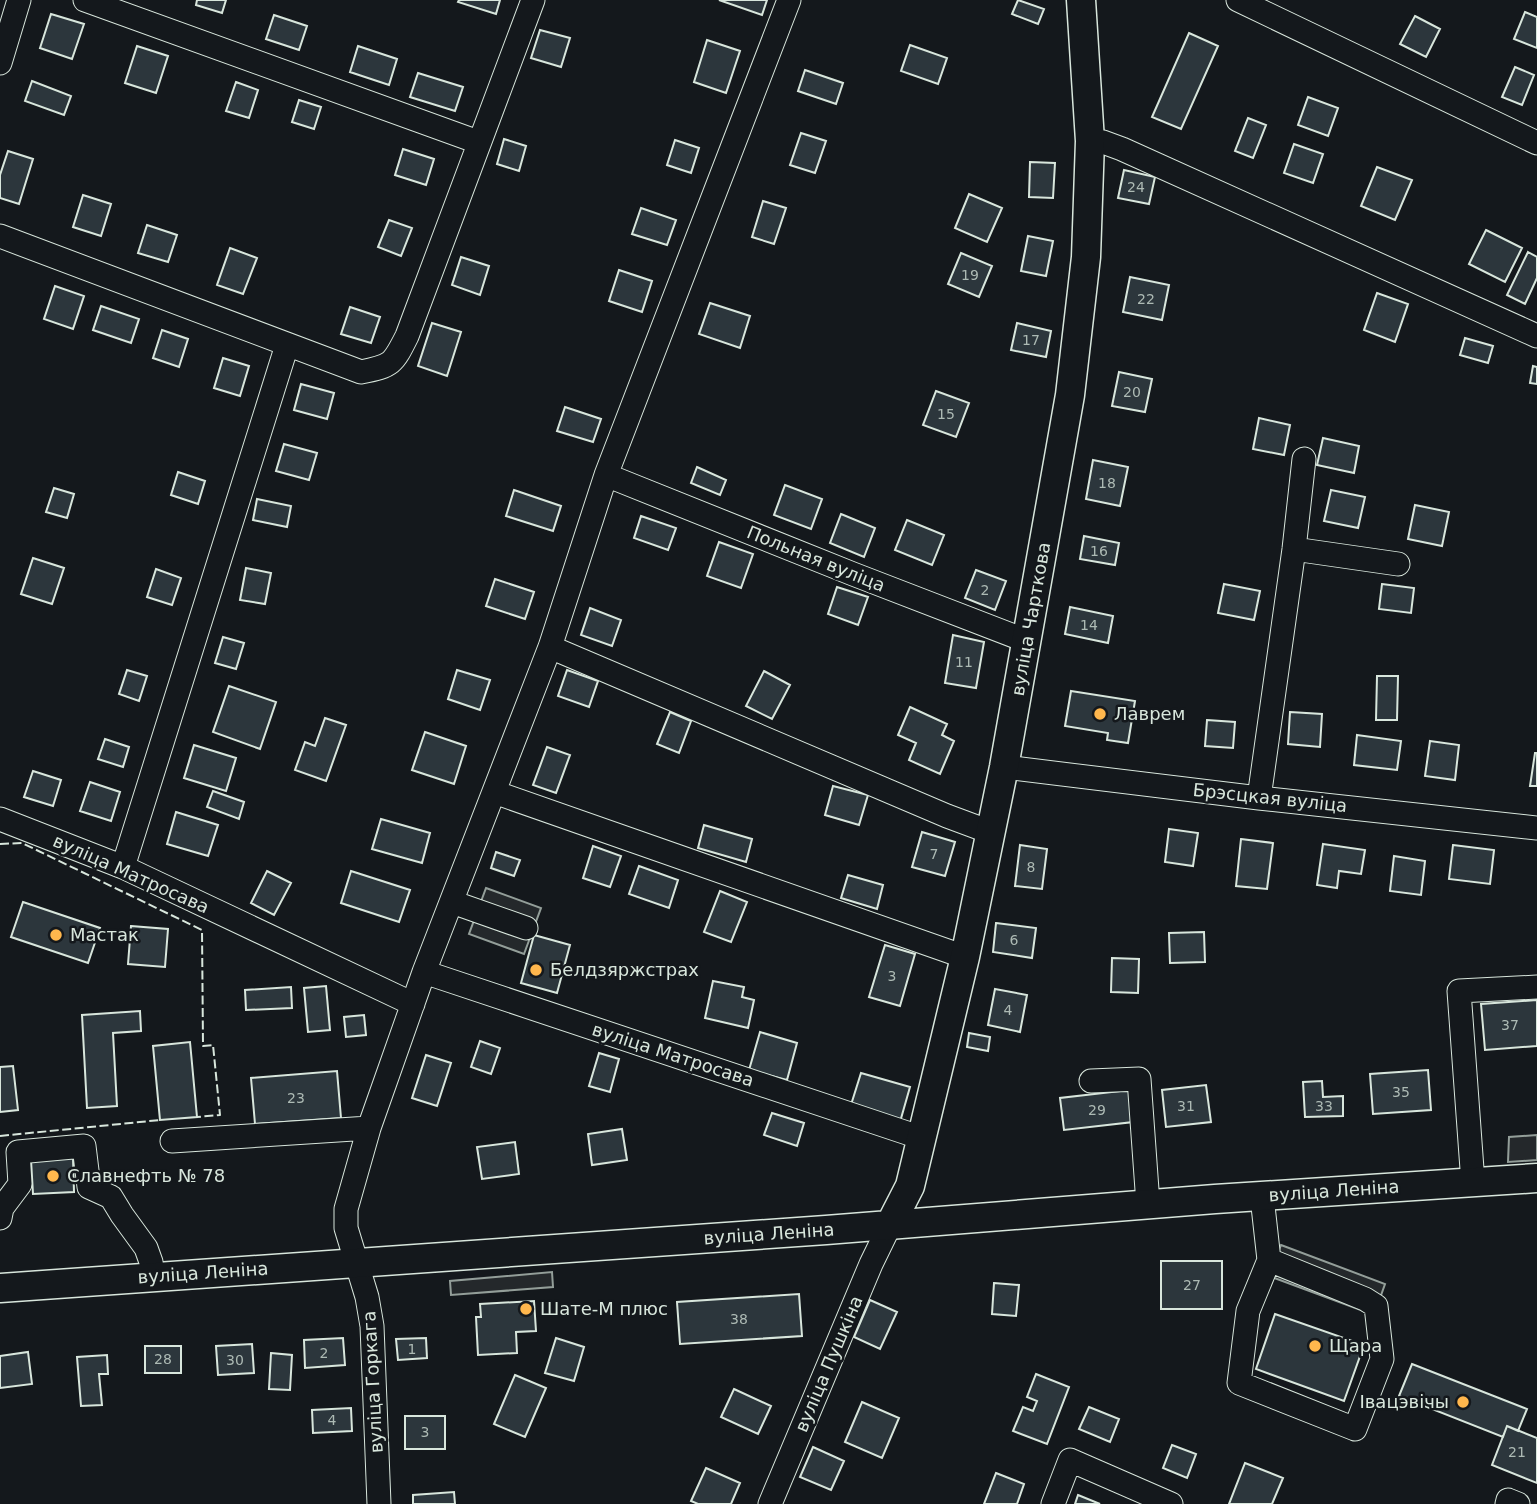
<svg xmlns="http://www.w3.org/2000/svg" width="1537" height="1504" viewBox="0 0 1537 1504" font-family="'DejaVu Sans',sans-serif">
<rect width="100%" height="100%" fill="#14181c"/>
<!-- parking -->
<path fill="#24282b" stroke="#939e99" stroke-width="2" d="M486 888 541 908 524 954 469 934Z
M1537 1135V1160L1508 1162 1509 1137Z
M1281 1245 1385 1284 1374 1315 1269 1276Z
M552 1272 553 1287 451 1295 450 1281Z"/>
<!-- building -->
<path fill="#2c363c" stroke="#d8e6dc" stroke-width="2" d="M197 0H226L222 13 196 5Z
M459 0H500L496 14 458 2Z
M719 0H767L762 15Z
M1018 0 1044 9 1038 24 1012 14Z
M1525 12 1537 17V48L1514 39Z
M51 14 84 24 72 59 40 48Z
M274 15 307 26 299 50 266 39Z
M1415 16 1440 29 1426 57 1400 44Z
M540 30 570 38 561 67 531 58Z
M1189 33 1218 46 1181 129 1152 117Z
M707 40 740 51 726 93 694 82Z
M910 45 947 58 938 84 901 71Z
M137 46 168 56 156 93 125 83Z
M358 46 397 59 389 85 350 72Z
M1515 67 1534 75 1522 105 1502 97Z
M805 70 843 83 836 104 798 91Z
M418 73 463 87 455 111 410 97Z
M32 81 71 96 64 115 25 101Z
M236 82 258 90 249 118 226 111Z
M1308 97 1338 108 1328 136 1298 125Z
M299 100 321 107 314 129 292 122Z
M1248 118 1266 125 1253 158 1235 151Z
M801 133 826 141 815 173 790 165Z
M504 139 526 146 519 171 497 164Z
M675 140 699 148 691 173 667 165Z
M1294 144 1323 154 1313 183 1284 173Z
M403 149 434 159 426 185 395 175Z
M8 151 33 159 19 204 0 198V175Z
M1030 162 1055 163 1053 198 1029 197Z
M1377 167 1412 180 1395 220 1361 206Z
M1124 170 1155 177 1149 204 1118 198Z
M969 194 1002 208 987 242 955 228Z
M83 195 111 204 101 236 73 227Z
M763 201 786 208 774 244 752 237Z
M641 208 676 220 667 245 632 234Z
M389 220 412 228 401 256 378 247Z
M147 225 177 235 168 262 138 253Z
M1486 230 1522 248 1505 282 1469 264Z
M1028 236 1053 241 1046 276 1021 271Z
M230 248 257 258 243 294 217 285Z
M1528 252 1537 257V278L1525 304 1507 295Z
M961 253 992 266 979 297 948 284Z
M461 257 489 266 480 295 452 285Z
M619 270 652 281 642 312 609 301Z
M1130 277 1169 285 1162 320 1123 312Z
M55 286 84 296 73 329 44 319Z
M1377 293 1408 304 1395 342 1364 330Z
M710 303 750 316 740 348 699 334Z
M101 306 139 319 131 343 93 330Z
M350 307 380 317 371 343 341 334Z
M432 323 461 332 447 376 418 366Z
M1017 323 1051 331 1046 357 1011 350Z
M162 330 188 339 179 367 153 358Z
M1465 338 1493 346 1488 363 1460 355Z
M223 358 249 366 240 396 214 388Z
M1533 366 1537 367V384L1530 383Z
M1119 372 1152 379 1145 412 1112 406Z
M301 384 334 393 327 419 294 410Z
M936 391 969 403 956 437 923 425Z
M565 407 601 419 593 442 557 431Z
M1259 418 1290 425 1284 455 1253 449Z
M1323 438 1359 446 1354 473 1317 465Z
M284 444 317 453 309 480 276 471Z
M1093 460 1128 467 1120 506 1086 499Z
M697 467 726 480 720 495 691 483Z
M178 472 205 481 198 504 171 495Z
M785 485 822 499 811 529 774 515Z
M54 488 74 494 67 518 46 512Z
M514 490 561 506 553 531 506 516Z
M1331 490 1365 497 1358 528 1324 521Z
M257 499 291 506 287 527 253 520Z
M1415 505 1449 512 1442 546 1408 539Z
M841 514 875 528 864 557 830 543Z
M641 516 676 528 668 550 634 538Z
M907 520 944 535 932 565 895 550Z
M1084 536 1119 543 1115 565 1080 559Z
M719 542 753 554 741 588 707 576Z
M33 558 64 568 52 604 21 594Z
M246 568 271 573 265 604 240 600Z
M156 569 181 578 172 605 147 597Z
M976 570 1006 581 995 610 965 598Z
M495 579 534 592 525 619 486 606Z
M1224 584 1260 591 1254 620 1218 613Z
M1382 584 1414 588 1411 613 1379 609Z
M837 587 868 597 858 625 828 614Z
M1070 607 1113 616 1108 643 1065 634Z
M590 608 621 620 612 646 581 635Z
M953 635 984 642 976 688 945 683Z
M223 637 244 643 236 669 215 663Z
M127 670 147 676 139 701 119 694Z
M457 670 490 680 480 710 448 699Z
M567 670 598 681 589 707 558 696Z
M764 671 790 685 772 719 746 706Z
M1377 676H1398L1397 720H1376Z
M229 686 276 702 260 749 213 732Z
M1071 691 1135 701 1128 743 1107 740 1108 733 1065 726Z
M910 707 947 724 942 735 954 741 940 774 909 760 916 743 898 735Z
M670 712 691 721 679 753 657 744Z
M1290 712 1322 714 1320 747 1288 744Z
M325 718 346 725 326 781 295 770 305 742 315 746Z
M1207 720 1235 722 1233 748 1205 746Z
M425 732 466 746 454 784 412 770Z
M1357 735 1401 741 1397 770 1354 765Z
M105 739 129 747 123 767 98 759Z
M1430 741 1459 745 1455 780 1425 776Z
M194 745 236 758 226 791 184 778Z
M547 747 570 755 556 793 533 785Z
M1535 753H1537V786H1530Z
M33 771 61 780 53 806 24 797Z
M90 782 120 792 111 821 80 811Z
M833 786 868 795 859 825 825 815Z
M213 791 244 802 239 819 207 807Z
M176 812 218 825 208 856 167 844Z
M381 819 430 833 422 863 372 849Z
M704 825 752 839 746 862 698 848Z
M1169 829 1198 833 1193 866 1165 862Z
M922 832 955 842 945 876 912 867Z
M1241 839 1273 843 1267 889 1236 886Z
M1323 844 1365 850 1361 874 1339 871 1337 888 1317 885Z
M1020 845 1047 849 1042 889 1015 886Z
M1453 845 1494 850 1490 884 1449 879Z
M593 846 621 856 610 887 583 878Z
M496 852 520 860 514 876 491 868Z
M1394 856 1425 861 1421 895 1390 891Z
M639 866 678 880 669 908 629 894Z
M267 871 291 883 274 915 251 903Z
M351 871 410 890 399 922 341 903Z
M848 875 883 885 877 909 841 898Z
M720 891 747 902 731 942 704 932Z
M23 902 100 928 88 963 11 937Z
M996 923 1036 928 1032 958 993 952Z
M131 926 168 929 165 967 128 964Z
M1204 932 1205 962 1170 963 1169 933Z
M534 935 570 945 557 993 521 983Z
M885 945 915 954 900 1006 869 997Z
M1112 958 1139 959 1138 993 1111 992Z
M713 981 744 987 742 997 754 1000 748 1028 705 1018Z
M326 986 330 1030 308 1032 304 988Z
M291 987 292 1008 246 1010 245 990Z
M995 989 1027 995 1020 1032 988 1025Z
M1537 1000V1046L1485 1050 1481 1004Z
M140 1011 141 1031 113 1033 117 1106 87 1108 82 1015Z
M364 1015 366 1035 346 1037 344 1017Z
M760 1032 797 1043 787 1080 749 1070Z
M969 1033 990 1037 988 1051 967 1047Z
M480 1041 500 1048 491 1074 471 1067Z
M190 1042 197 1117 160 1120 153 1046Z
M599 1053 619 1059 610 1092 589 1086Z
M426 1055 451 1063 437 1106 412 1098Z
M13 1066 18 1110 0 1112V1067Z
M1428 1070 1431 1110 1373 1114 1370 1074Z
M337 1071 341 1118 255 1124 251 1078Z
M861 1073 910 1087 900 1122 850 1108Z
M1322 1081 1323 1097 1343 1096V1116L1305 1117 1303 1082Z
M1206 1085 1211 1122 1166 1127 1162 1090Z
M1129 1090 1133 1122 1064 1130 1060 1098Z
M772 1113 804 1123 797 1146 764 1135Z
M622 1129 627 1160 592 1165 588 1134Z
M515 1142 519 1174 482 1179 477 1147Z
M73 1158 74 1192 33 1194 31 1160Z
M1161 1261H1222V1309H1161Z
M994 1283 1019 1285 1016 1316 992 1314Z
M799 1294 802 1336 680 1344 677 1302Z
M870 1300 897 1312 880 1349 854 1337Z
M534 1301 536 1331 516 1332 517 1353 478 1355 476 1317H481L480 1304Z
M1275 1314 1364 1345 1344 1401 1256 1369Z
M343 1338 345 1365 305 1368 304 1340Z
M426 1338 427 1358 398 1360 396 1339Z
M556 1338 584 1347 574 1381 545 1373Z
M252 1344 254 1373 218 1375 216 1346Z
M145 1346H181V1373H145Z
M28 1352 32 1384 0 1388V1356Z
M271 1353 292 1355 290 1390 269 1389Z
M107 1355 108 1374H99L102 1405 81 1406 77 1357Z
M1412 1364 1527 1409 1518 1431 1507 1426 1503 1437 1399 1396Z
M1036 1374 1069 1387 1047 1444 1013 1431 1023 1407 1033 1411 1037 1401 1027 1397Z
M515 1375 546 1388 525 1437 494 1424Z
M734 1389 771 1406 758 1434 721 1417Z
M862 1402 899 1418 882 1458 845 1442Z
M1089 1407 1119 1419 1110 1442 1079 1429Z
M351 1408 352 1431 313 1433 312 1410Z
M405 1416H445V1449H405Z
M1507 1426 1537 1438V1483L1492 1465Z
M1172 1445 1196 1454 1187 1478 1163 1468Z
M813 1447 844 1461 831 1490 800 1477Z
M1245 1463 1283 1478 1272 1504H1229Z
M706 1468 740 1483 731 1504H698L691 1501Z
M996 1473 1024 1484 1017 1504H984Z
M454 1492 455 1504H413V1495Z
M1078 1495 1100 1504H1075Z"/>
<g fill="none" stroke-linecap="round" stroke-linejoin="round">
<defs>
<path id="minor" d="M85 0 478 142
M1238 0 1537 143
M0 63 19 0
M1090 141 1103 142 1122 149 1537 336
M0 236 361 372C392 366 393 364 407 336L533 0
M606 475 853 574 1027 641
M1294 549 1398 564
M550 647 947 816 990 832
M1004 767 1259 798 1537 828
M494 792 965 957
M1259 798 1294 549 1304 459
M0 819 123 867 413 1004
M123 867 287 345
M452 902 526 928
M424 972 922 1138
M1091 1081 1139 1079 1148 1204
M172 1141 369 1128
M1473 1183 1459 991 1537 987
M1262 1197 1269 1260 1365 1299 1376 1306 1382 1359 1355 1429 1239 1383 1248 1311 1269 1260
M0 1218 2 1208 20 1184 18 1152 84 1146 89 1187 111 1197 122 1215 146 1248 151 1262 153 1276
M379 1504 372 1326 367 1297 346 1228V1209L369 1128 424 972 550 647 606 475 789 0
M770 1504 871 1264 890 1225
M1053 1504 1070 1460 1171 1504
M1507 1504 1508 1500 1518 1504"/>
<path id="major" d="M890 1225 910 1186 965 957 1004 767 1070 395 1086 257 1090 141 1081 0
M0 1288 826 1230 1215 1199 1537 1178"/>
</defs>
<!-- minor casing -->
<use href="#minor" stroke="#d8e6dc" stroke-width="25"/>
<!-- major casing -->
<use href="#major" stroke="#d8e6dc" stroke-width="31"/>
<!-- minor -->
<use href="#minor" stroke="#14181c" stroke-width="23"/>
<!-- major -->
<use href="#major" stroke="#14181c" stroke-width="28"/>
<!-- fence -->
<path stroke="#d8e6dc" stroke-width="2" stroke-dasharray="9 3.5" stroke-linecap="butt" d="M0 844 22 843 202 930 203 1046 213 1045 220 1115 197 1117
M0 1136 160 1120"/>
</g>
<!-- markers -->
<g fill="#ffb74d" stroke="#14181c" stroke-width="2.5">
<circle cx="1100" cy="714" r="7"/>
<circle cx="56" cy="935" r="7"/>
<circle cx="536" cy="970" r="7"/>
<circle cx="53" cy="1176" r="7"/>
<circle cx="526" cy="1309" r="7"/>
<circle cx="1315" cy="1346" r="7"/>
<circle cx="1463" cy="1402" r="7"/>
</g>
<g text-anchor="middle" stroke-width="5" stroke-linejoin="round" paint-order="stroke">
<!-- number labels -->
<g font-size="14" fill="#adbab4">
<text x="1136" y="192">24</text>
<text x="970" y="280">19</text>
<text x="1146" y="304">22</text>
<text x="1031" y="345">17</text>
<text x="1132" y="397">20</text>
<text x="946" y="419">15</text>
<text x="1107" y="488">18</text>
<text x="1099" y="556">16</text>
<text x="985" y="595">2</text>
<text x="1089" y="630">14</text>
<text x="964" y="667">11</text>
<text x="934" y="859">7</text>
<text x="1031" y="872">8</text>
<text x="1014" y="945">6</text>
<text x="892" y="981">3</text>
<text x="1008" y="1015">4</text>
<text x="1510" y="1030">37</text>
<text x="1401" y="1097">35</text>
<text x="296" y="1103">23</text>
<text x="1186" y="1111">31</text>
<text x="1324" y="1111">33</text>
<text x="1097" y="1115">29</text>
<text x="1192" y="1290">27</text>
<text x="739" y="1324">38</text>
<text x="412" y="1354">1</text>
<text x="324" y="1358">2</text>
<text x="163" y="1364">28</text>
<text x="235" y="1365">30</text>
<text x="332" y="1425">4</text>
<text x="425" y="1437">3</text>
<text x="1517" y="1457">21</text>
</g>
<!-- street labels -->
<g font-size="18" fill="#d8e6dc" stroke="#14181c">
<text transform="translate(816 559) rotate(22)" y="6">Польная вуліца</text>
<text transform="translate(1031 619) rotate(-80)" y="6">вуліца Чарткова</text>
<text transform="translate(1270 798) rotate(6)" y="6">Брэсцкая вуліца</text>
<text transform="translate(131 874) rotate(24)" y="6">вуліца Матросава</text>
<text transform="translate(673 1055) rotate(18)" y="6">вуліца Матросава</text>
<text transform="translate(1334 1191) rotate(-4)" y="6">вуліца Леніна</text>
<text transform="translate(769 1234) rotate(-4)" y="6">вуліца Леніна</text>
<text transform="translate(203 1273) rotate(-4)" y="6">вуліца Леніна</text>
<text transform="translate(829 1364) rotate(-67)" y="6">вуліца Пушкіна</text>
<text transform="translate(373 1382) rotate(-93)" y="6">вуліца Горкага</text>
</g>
<!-- poi labels -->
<g font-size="18" fill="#d8e6dc" stroke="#14181c" text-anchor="start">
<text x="1114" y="720">Лаврем</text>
<text x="70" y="941">Мастак</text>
<text x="550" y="976">Белдзяржстрах</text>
<text x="67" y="1182">Славнефть № 78</text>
<text x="540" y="1315">Шате-М плюс</text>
<text x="1329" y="1352">Щара</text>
<text x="1449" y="1408" text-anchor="end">Івацэвічы</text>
</g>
</g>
</svg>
